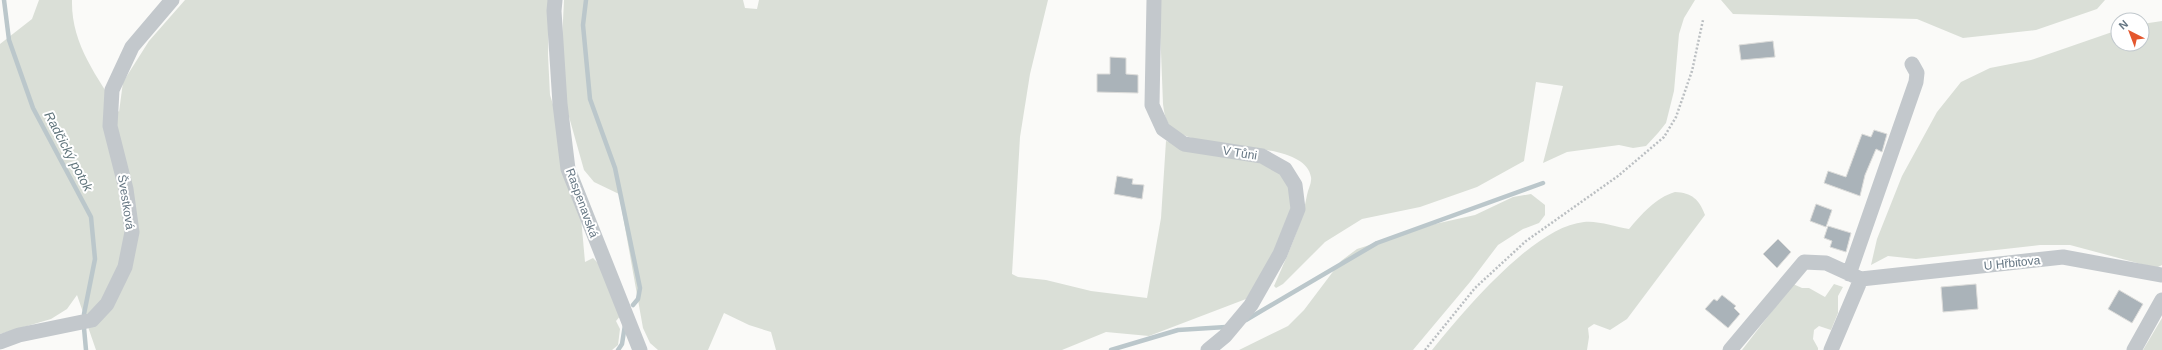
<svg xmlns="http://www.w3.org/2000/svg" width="2162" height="350" viewBox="0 0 2162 350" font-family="Helvetica,sans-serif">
<rect width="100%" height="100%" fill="#fafaf8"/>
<!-- green -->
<path fill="#dadfd7" d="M39 0H72C71 44 97 76 119 112L123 82 149 41 185 0H549L548 55 550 95 578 184 585 262 593 258 600 265 622 314 616 321 620 329 618 345 612 350H96L77 295 67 309 51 319 0 334V44L32 19Z
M564 0H743L745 8 757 9 759 0H1048L1030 74 1020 137 1012 274 1018 277 1046 280 1091 291 1147 298 1161 218 1166 141 1206 152 1266 161 1285 177 1291 198V209L1279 249 1246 299 1149 336 1106 332 1062 350H776L771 332 749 325 724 313 708 350H658L650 343 643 328 619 194 594 182 584 170 564 99 562 41Z
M1159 0H1695L1684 18 1679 34 1674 91 1666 123 1658 133 1646 146 1633 148 1619 145 1567 152 1543 163 1563 86 1536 82 1524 161 1477 187 1420 207 1362 219 1325 242 1283 284 1276 288 1274 286C1287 256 1301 227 1307 195 1308 189 1312 183 1311 177 1304 137 1197 154 1171 127 1165 121 1164 111 1163 104Z
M1721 0H2105L2097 9 2036 30 1963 38 1917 19 1733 14Z
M2162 21V265L2156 268 2070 245H2040L1916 259 1888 256 1871 265 1877 239 1902 176 1937 112 1961 82 1990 68 2031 60 2118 30V44H2142V24Z
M1675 192C1692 193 1699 199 1705 215L1627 319 1610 330 1594 324 1588 328 1589 337 1587 350H1432C1464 311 1533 227 1584 222 1596 220 1617 227 1629 229 1642 214 1655 198 1675 192Z
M1531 194 1545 205V215L1539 223 1523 229 1498 245 1470 282 1413 350H1239L1288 326 1304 310 1341 261 1357 249 1435 224 1475 215 1513 197Z
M1793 284 1802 288H1809L1825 297 1834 284 1843 287 1838 296V313L1831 330 1819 326 1814 330 1813 339 1818 348V350H1742Z
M2162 318V350H2143Z"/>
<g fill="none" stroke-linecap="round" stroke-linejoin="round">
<!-- stream -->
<path stroke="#bbc7cb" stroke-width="4.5" d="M4 0 9 40 33 108 91 217 95 259 84 314
M586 0 583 25 590 99 615 168 640 288 638 299 633 305
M1246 320 1377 243 1543 183
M84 328 86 350
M618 350 622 344 625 325
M1111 350 1178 330 1226 327"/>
</g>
<!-- building -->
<path fill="#aab3b9" stroke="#dcdcda" d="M1773 41 1775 57 1741 60 1739 45Z
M1110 57 1126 58V74L1138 75V93L1097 92V74H1110Z
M1874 130 1887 134 1882 152 1876 149 1865 175 1860 196 1824 183 1828 171 1846 177 1862 134 1871 137Z
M1117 176 1133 179 1132 184 1144 185 1142 199 1114 194Z
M1816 204 1832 210 1826 227 1810 221Z
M1828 226 1851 233 1846 252 1830 247 1832 241 1824 238Z
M1778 239 1791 252 1777 268 1763 254Z
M1976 284 1978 309 1943 312 1941 287Z
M2119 290 2143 304 2132 323 2108 309Z
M1722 295 1736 306 1734 308 1740 314 1728 328 1705 309 1714 299 1717 301Z"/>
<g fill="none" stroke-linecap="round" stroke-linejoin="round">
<!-- path -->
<path stroke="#bbbfc2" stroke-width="2.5" stroke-dasharray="2 2" stroke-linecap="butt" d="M1425 350 1475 288 1526 241 1618 176 1664 137 1676 117 1692 71 1703 20"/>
<!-- minor -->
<path stroke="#c3c8cc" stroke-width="15" d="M555 0 554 11 560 104 568 169 640 350
M1154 0 1152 105 1163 129 1184 144 1262 156 1285 169 1295 185 1298 209 1280 254 1251 305 1225 336 1208 350
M1849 274 1916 82 1917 73 1912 64
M0 342 19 335 92 320 107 304 125 267 132 232 126 189 110 126 112 90 132 47 172 0
M1730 350 1804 262 1826 263 1861 279 2063 257 2162 275
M1831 350 1861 279
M2134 350 2162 300"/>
</g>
<g text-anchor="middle" stroke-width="4" stroke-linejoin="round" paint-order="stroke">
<!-- street labels -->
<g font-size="12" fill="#657683" stroke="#fff">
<text transform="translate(1240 153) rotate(9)" y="4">V Tůni</text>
<text transform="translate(126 202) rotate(81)" y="4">Švestková</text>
<text transform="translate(582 203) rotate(70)" y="4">Raspenavská</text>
<text transform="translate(2012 263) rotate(-6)" y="4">U Hřbitova</text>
</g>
<!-- water labels -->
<g font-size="13" font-style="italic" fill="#60757c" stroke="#fff">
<text transform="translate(69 151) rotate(62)" y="5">Radčický potok</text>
</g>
</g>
<!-- north arrow -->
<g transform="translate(2130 32) rotate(318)"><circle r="19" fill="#ffffff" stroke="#c1c8cd"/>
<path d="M0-3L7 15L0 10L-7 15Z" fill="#e4572e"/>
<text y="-6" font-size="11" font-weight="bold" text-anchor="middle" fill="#657683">N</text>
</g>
</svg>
